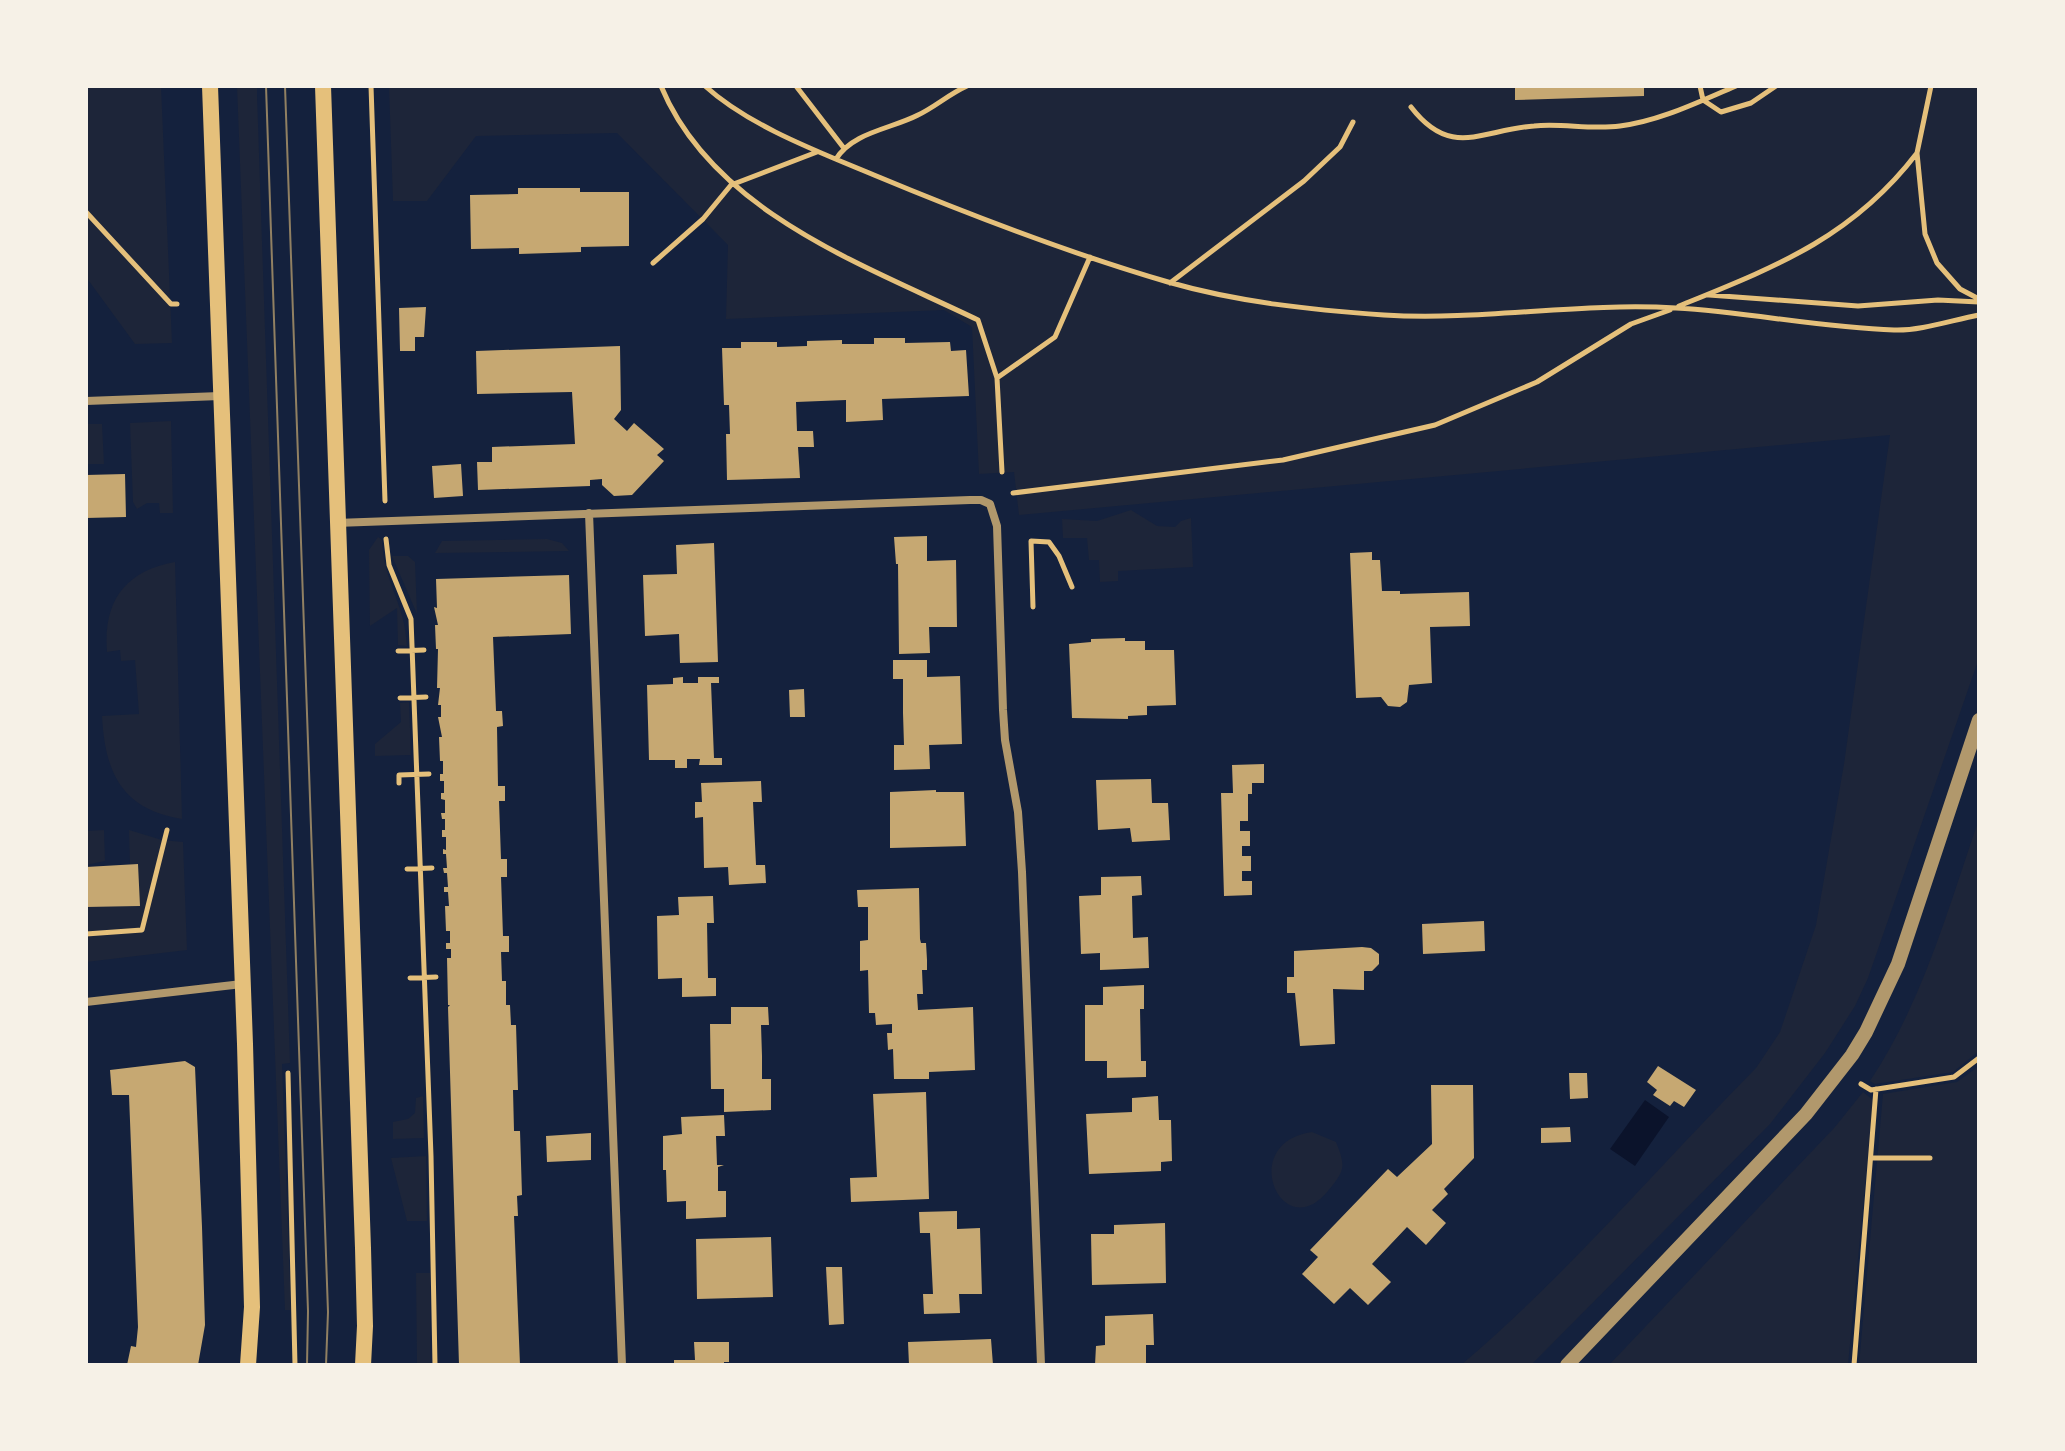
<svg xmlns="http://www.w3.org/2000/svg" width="2065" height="1451" viewBox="0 0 2065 1451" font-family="'PT Sans',sans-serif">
<rect width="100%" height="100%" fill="#14213d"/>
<!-- green -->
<path fill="#1d2539" d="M86 86H161L172 343 135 344 86 277Z
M237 86H257V95L290 1063 282 1064 291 1310H285Z
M389 86H1979V658L1868 978 1855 1006 1825 1053 1770 1124 1532 1364 1461 1365C1567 1275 1658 1167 1756 1068L1780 1032 1816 925 1844 764 1890 435 1019 515 1014 472 979 474 972 327 944 310 726 319 728 245 617 133 476 136 427 201H393Z
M171 421 173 513H160L159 503H147L137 509 133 502 130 423Z
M86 424H102L104 464H86Z
M1131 510 1157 526 1175 527 1181 521 1191 518 1193 567 1118 571V581L1100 582 1099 560H1089L1087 538H1063L1062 519 1097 521Z
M378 537 382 540C383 581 405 603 407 646L398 645 397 608 370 626 369 550Z
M547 539 562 543 569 551 435 553 442 541Z
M392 556H408L415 562 417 614Z
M175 562 182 819C121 809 105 772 102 716L139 714 135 660 121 661 120 650 107 652C103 601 125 571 175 562Z
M409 702 411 755 375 756V744L401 722 400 703Z
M1979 819V1051L1953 1072 1875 1084 1870 1081C1923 1001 1948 909 1979 819Z
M104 830 105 861 86 865V831Z
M129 830 162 840 183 842 187 950 86 962V907L139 906 138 864H130Z
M1979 1066V1365H1859L1883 1094 1957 1082Z
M1863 1092 1873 1100 1848 1365H1609L1835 1127Z
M423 1096 424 1138 393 1139V1122L408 1119 415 1113 416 1098Z
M1312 1132 1336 1142C1346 1167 1345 1170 1328 1191 1282 1247 1236 1143 1312 1132Z
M426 1156 427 1221H407L391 1158Z
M416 1273H430V1365H417Z"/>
<!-- water -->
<path fill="#0b132b" d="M1645 1100 1669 1117 1635 1166 1610 1149Z"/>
<!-- building -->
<path fill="#c6a872" d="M1515 86H1644V96L1515 100Z
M518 188H580V192H629V246L581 247V252L519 254V248L471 249 470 195 518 194Z
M426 307 424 337H415V351H400L399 308Z
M874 338H905V343L950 342 951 351 966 350 969 396 882 399 883 420 846 422V400L796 402 797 431H813L814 447H798L800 478 727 480 726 434H730L729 405H724L722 348H741V342H777V347L807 346V341L842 340V344H874Z
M620 346 621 410 614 419 627 431 634 423 664 449 657 455 664 461 632 495 614 496 602 485V479L590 480V486L478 490 477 462H492V447L575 444 572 392 477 394 476 351Z
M461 464 463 496 434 498 432 466Z
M125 474 126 517 86 518V475Z
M927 536V561L956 560 957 627H929L930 653 899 654 898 564H896L894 537Z
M714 543 718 662 680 663 679 634 645 636 643 575 677 574 676 545Z
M1372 552V560H1380L1382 591H1400V594L1469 592 1470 626 1430 627 1432 683 1409 685 1407 702 1400 707 1388 706 1381 697 1356 698 1350 553Z
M569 575 571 634 493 637 496 711H502L503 726 497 727 498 786H505V801H499L501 859H507V877H501L503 936H509V952H501L502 981H506V1005H510L511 1025H516L518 1090H513L514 1131H520L522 1195 517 1196 518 1216H514L520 1365H459L448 1007 450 1005H448L447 958H451V949H446V943H450V931H446L445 906H449L448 892H444V887H448L447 873H444L443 868H447L446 854H443V849L446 850V837H442V830H445V819H442L441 813H445V800L441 799V793H444V781H440V774H443V761H440L439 737H442L438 717H441V705H438L440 688H437L438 649H436L435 625H438L434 607 437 608 436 579Z
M1125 638V641H1145V650H1174L1176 705 1147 706V715L1128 716V719L1072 718 1069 644 1091 642V639Z
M893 660H927V677L960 676 962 744 929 745 930 769 894 770V745H904L903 713V679H893Z
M683 677V683H698V677H719V683H711L714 758H722V765H699L700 759H687V768H675V760H649L647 685 673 684V678Z
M804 689 805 717H790L789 690Z
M1264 764V783H1252V794H1248V821H1240V831H1250V846H1242V856H1251V871H1242V881H1252V895L1224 896 1221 793H1233L1232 765Z
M1151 779 1152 803H1168L1170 840 1132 842 1130 828 1098 830 1096 780Z
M761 781 762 802H753L756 865H765L766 883 729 885 728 867 704 868 703 817 695 818V802H702L701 783Z
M936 790V792H964L966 846 890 848V792Z
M138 864 140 906 86 907V867Z
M1141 876 1142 895 1132 896 1133 938 1148 937 1149 968 1100 970V953L1081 954 1079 896 1101 895V877Z
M919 888 920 939 921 943H926L927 960V970H922L923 994H917L918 1010 973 1007 975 1070 929 1072V1079H894L893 1049 888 1050 887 1033H892V1024L876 1025 875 1013H869L868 970 860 971V941L868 940V907H858L857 890Z
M713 896 714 923H707L708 978H716V996L682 997V978L658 979 657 916 679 915 678 897Z
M1484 921 1485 951 1423 954 1422 924Z
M1362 947 1371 948 1379 954V964L1372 971H1364V990L1333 989 1335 1044 1300 1046 1295 993H1287V977H1294V951Z
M1144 985V1009H1140L1141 1061H1146V1077L1107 1078V1061H1085V1005H1103V987Z
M731 1007H768L769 1025H761L762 1056V1079H771V1110L724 1112V1089H711L710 1024H731Z
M185 1061 195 1067 202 1227 205 1325 198 1365H127L131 1346 136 1347 138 1327 129 1095H112L110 1070Z
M1658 1066 1696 1090 1684 1107 1674 1101 1670 1106 1653 1095 1657 1090 1647 1082Z
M1569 1073H1587L1588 1098 1570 1099Z
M1431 1085H1473L1474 1158 1444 1189 1448 1194 1432 1210 1446 1223 1426 1245 1407 1227 1372 1264 1391 1282 1368 1305 1350 1288 1334 1304 1302 1274 1318 1257 1310 1250 1388 1169 1397 1177 1432 1144Z
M926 1092 929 1199 851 1202 850 1178 877 1177 873 1094Z
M1158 1096 1159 1120H1171L1172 1161 1161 1162V1171L1089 1174 1086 1114 1132 1112V1098Z
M724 1115 725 1136H716L717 1165H724L718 1167V1191H726V1217L686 1219V1201L667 1202 666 1170H663V1136L682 1134 681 1117Z
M1570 1127 1571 1142 1541 1143V1128Z
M591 1133V1160L547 1162 546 1136Z
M957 1211V1229L980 1228 982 1294H959L960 1313 924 1314 923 1294H933L930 1233H920L919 1212Z
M1165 1223 1166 1283 1092 1285 1091 1234H1114V1225Z
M771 1237 773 1297 697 1299 696 1239Z
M826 1267H842L844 1324 829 1325Z
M1153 1314 1154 1345H1146V1365H1095L1096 1346 1105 1345V1316Z
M991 1339 993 1365H909L908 1342Z
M694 1342H729V1362H724V1365H674V1360H695Z"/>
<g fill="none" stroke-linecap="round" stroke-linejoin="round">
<!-- path -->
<path stroke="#e5c07b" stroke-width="5" d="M371 86 385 501
M661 86C713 212 864 265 978 320L997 378 1002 472
M705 86C749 126 819 152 874 175 970 215 1068 253 1168 282 1237 302 1312 310 1384 315 1482 321 1579 302 1676 308 1749 312 1821 328 1894 330 1921 331 1952 320 1979 315
M796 86 843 147
M1700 86 1703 100 1721 112 1751 103 1776 86
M1931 86 1917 153 1925 234 1937 263 1960 289 1979 299
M1411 107C1451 159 1481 130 1534 126 1562 123 1591 130 1620 126 1660 121 1698 102 1736 86
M836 159C853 132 891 129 918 115 935 107 949 94 967 86
M86 212 171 304H177
M653 263 703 219 731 185 817 152
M1170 283 1304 181 1340 147 1353 122
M1709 295 1858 306 1938 300 1979 302
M1679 306C1775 267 1852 238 1917 153
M997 378 1055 337 1090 257
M1013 493 1283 460 1435 425 1537 382 1631 324 1670 310
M386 539 389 565 411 619 431 1156 435 1365
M1033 607 1031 541 1049 542 1059 556 1072 587
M398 651 424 650
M400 698 426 697
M399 783V775L429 774
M407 869 432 868
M86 934 142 930 167 830
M410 978 436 977
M288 1073 295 1365
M1861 1084 1871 1090 1954 1077 1979 1058
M1872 1158H1930
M1854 1365 1876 1089"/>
<!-- minor -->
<path stroke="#b1986c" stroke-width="8" d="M86 401 220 396
M589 513 622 1365
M336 523 970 500H981L990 504 997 526 1003 710 1005 740 1018 812 1022 872 1041 1365
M86 1002 242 984"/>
<!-- tertiary -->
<path stroke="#b1986c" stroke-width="14" d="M1567 1365 1806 1114 1852 1055 1866 1032 1898 964 1979 720"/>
<!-- secondary -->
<path stroke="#e5c07b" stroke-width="16" d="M210 86 245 1044 252 1307 248 1365
M323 86 363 1248 365 1326 363 1365"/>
<!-- tram -->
<path stroke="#918062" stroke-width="2" d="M266 86 308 1311 307 1365
M285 86 328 1312 326 1365"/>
</g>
<!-- border -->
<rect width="2065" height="1451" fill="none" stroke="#f6f1e7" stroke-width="176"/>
</svg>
